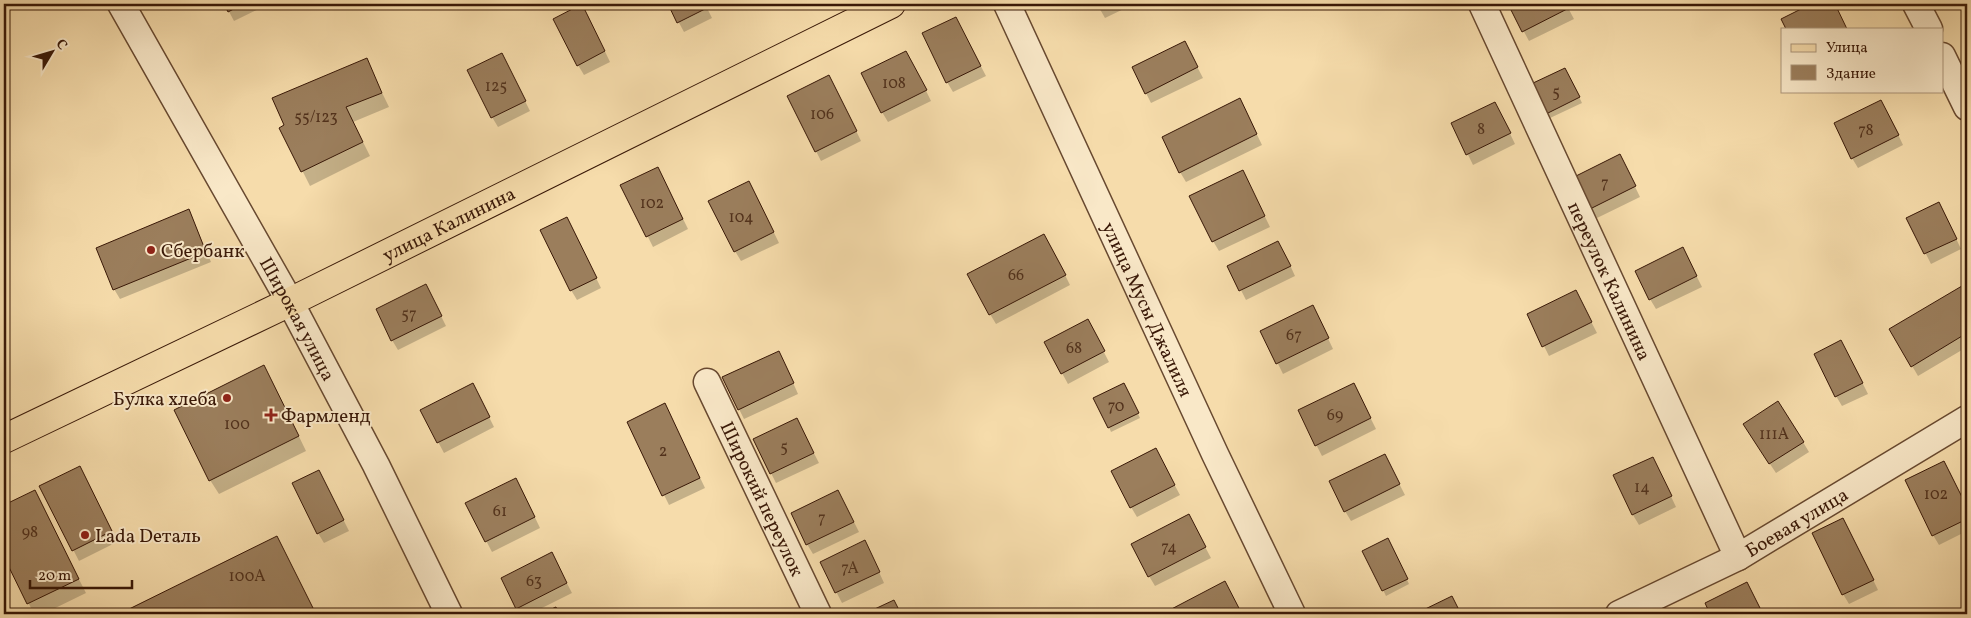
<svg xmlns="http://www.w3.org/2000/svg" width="1971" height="618" viewBox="0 0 1971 618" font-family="Vollkorn,serif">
<rect width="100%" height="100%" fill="#f6dcab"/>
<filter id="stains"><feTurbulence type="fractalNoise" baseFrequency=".004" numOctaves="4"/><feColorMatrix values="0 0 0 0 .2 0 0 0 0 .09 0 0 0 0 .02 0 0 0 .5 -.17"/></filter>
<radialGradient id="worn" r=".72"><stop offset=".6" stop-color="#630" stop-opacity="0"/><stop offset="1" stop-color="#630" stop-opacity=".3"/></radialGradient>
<!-- shadow -->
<path fill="#0003" d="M225 4H269L234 21Z
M669 4H705L712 18 684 32Z
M1097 4H1134L1105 18Z
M1509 4H1566L1574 19 1529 41Z
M588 16 610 62 584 75 578 65Z
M961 28 986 76 953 92 947 82Z
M1190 53 1203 78 1151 103 1146 93Z
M366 60 389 107 353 122 370 156 310 186 281 128Z
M912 62 931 101 888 122 882 112Z
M507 65 530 111 498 127 492 117Z
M1568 74 1582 103 1550 118 1547 113Z
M835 87 861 141 821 161 816 151Z
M1245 110 1262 145 1186 182 1180 172Z
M1887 111 1903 145 1858 168 1852 158Z
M1500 113 1515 144 1473 165 1453 124Z
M1625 166 1640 197 1597 218 1591 208Z
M663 178 688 229 653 247 622 185Z
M1248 182 1270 227 1219 251 1213 241Z
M754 192 779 243 741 261 735 251Z
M189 211 211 262 120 299 114 289Z
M1944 213 1961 249 1931 264 1908 218Z
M572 229 601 288 577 300 571 290Z
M1050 245 1070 285 996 324 990 314Z
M1284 252 1295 276 1246 300 1241 290Z
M1688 259 1702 287 1656 309 1650 299Z
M1967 284V347L1918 376 1891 330Z
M431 296 446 326 398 350 392 340Z
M1581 302 1597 333 1549 356 1544 346Z
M1318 317 1333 349 1283 374 1262 331Z
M1093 331 1109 362 1068 384 1045 342Z
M1847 352 1868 394 1842 406 1836 396Z
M784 362 798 394 744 419 739 409Z
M272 381 306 451 219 494 210 480Z
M1126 389 1140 418 1111 432 1109 427Z
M478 395 494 427 444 453 421 410Z
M1359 395 1376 429 1322 456 1299 411Z
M670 415 705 488 669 505 628 422Z
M802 430 819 463 776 483 771 473Z
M1750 434 1803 442 1809 452 1776 473Z
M1161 460 1180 495 1137 517 1131 507Z
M1390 466 1405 495 1351 521 1345 511Z
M1658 469 1676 507 1639 525 1633 515Z
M1950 472 1967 508V531L1939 545 1933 535Z
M85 478 117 542 79 561 41 487Z
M324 481 349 531 324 543 318 533Z
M522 490 540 528 492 552 467 504Z
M34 491 86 593 43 614H34L4 554V507Z
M844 502 859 532 813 554 807 544Z
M1194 526 1211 558 1155 586 1149 576Z
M1849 530 1878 590 1849 604 1843 594Z
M277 538 316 614H122Z
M1390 545 1409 584 1386 596 1364 551Z
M870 552 884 583 842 603 821 562Z
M557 564 572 593 530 614H521L517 608Z
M1225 583 1242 614H1165Z
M1752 594 1762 614H1711L1706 603Z"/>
<!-- building -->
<path fill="#9b7e5c" stroke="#391807" d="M224 4H243L228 12Z
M582 4 605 51 577 66 553 19Z
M668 4H705L707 8 677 23Z
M1508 4H1567L1569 8 1522 32Z
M1811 4H1835L1847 29H1786L1781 19Z
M956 17 981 66 946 83 922 33Z
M1185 41 1198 67 1145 94 1132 67Z
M906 51 927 90 881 113 861 73Z
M502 53 526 101 491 118 467 70Z
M367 58 382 93 346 107 363 142 301 172 279 128 284 125 272 98Z
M1565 68 1580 97 1546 114 1531 84Z
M829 75 857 131 815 152 787 96Z
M1240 98 1257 134 1179 173 1162 137Z
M1881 100 1899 135 1851 159 1834 123Z
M1495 102 1511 133 1466 155 1451 123Z
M1620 154 1636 186 1590 209 1574 177Z
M658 167 683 219 646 237 620 185Z
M1243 170 1265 216 1212 242 1189 196Z
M749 181 774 232 734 252 708 201Z
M1939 202 1957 239 1924 254 1906 218Z
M189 209 206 252 113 290 96 248Z
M567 217 597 278 570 291 540 230Z
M1044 234 1066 275 989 315 967 274Z
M1278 241 1291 266 1239 291 1227 266Z
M1683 247 1697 276 1649 300 1635 271Z
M1967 283V333L1911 367 1889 329Z
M426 284 442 316 391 341 376 309Z
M1576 290 1592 322 1542 347 1527 314Z
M1313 305 1329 338 1276 364 1260 331Z
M1088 319 1105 351 1061 374 1044 342Z
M1841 340 1863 383 1835 397 1814 354Z
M779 351 794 383 738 410 722 377Z
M264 365 299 436 209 481 174 410Z
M473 383 490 417 437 443 420 410Z
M1124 383 1139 413 1108 428 1093 398Z
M1354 383 1371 418 1315 446 1298 410Z
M1778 401 1804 442 1769 464 1743 424Z
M665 403 700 478 662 496 627 422Z
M797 418 814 453 770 474 753 439Z
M1156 448 1175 485 1130 508 1111 471Z
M1385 454 1400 484 1344 512 1329 481Z
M1653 457 1672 496 1632 515 1613 475Z
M1944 461 1967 507V519L1932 536 1905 480Z
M80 466 112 531 72 551 39 486Z
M319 470 344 520 317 534 292 483Z
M516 478 535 517 485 542 465 503Z
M35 490 79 579 27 604 4 557V505Z
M838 490 854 522 806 545 791 513Z
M1189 514 1206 547 1148 577 1131 544Z
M1843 518 1874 580 1842 595 1812 533Z
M277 536 316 614H119Z
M1388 538 1408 579 1382 591 1362 551Z
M865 540 880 572 835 593 820 562Z
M552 552 567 583 516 609 501 578Z
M1225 581 1242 614H1162Z
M1747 582 1763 614H1710L1705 603Z
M1452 596 1461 614H1415Z
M894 600 901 614H864Z
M556 607 559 614H540Z"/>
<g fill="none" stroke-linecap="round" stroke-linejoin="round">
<defs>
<g id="street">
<path id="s1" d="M121 4 290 302 376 465 449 614"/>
<path id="s2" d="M1007 4 1215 454 1292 614"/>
<path id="s3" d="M1482 4 1738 557"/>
<path d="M1916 4 1929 29"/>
<path d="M1942 56 1967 107"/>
<path id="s4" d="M707 382 818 614"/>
<path id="s5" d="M1619 614 1738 557 1967 419"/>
</g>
<g id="primary">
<path id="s6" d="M4 439 290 302 891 4"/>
</g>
</defs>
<!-- street casing -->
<use href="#street" stroke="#684930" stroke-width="29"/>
<!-- primary casing -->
<use href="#primary" stroke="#391807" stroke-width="30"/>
<!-- street -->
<use href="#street" stroke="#f9e8c8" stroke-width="26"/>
<!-- primary -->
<use href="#primary" stroke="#f6dcab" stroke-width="28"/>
</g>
<!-- markers -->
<g fill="#8f2418" stroke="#f9e8c8" stroke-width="2">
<circle cx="151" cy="250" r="5"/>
<circle cx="227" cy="398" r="5"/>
<path d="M268.5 407.5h5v5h5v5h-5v5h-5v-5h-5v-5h5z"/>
<circle cx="85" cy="535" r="5"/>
</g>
<g text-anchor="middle" stroke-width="4" stroke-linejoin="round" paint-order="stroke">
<!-- number labels -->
<g font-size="16" fill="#52321c">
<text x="894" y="88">108</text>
<text x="496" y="91">125</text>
<text x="1556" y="97">5</text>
<text x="822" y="119">106</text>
<text x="316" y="122">55/123</text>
<text x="1481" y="134">8</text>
<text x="1866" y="135">78</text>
<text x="1605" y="188">7</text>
<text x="652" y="208">102</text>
<text x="741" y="222">104</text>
<text x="1016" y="280">66</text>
<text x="409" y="319">57</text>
<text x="1294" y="340">67</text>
<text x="1074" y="353">68</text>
<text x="1116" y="411">70</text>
<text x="1335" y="420">69</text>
<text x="237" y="429">100</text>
<text x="1774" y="439">111А</text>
<text x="784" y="452">5</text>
<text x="663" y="456">2</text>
<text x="1642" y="492">14</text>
<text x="1936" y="499">102</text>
<text x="500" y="516">61</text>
<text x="822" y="523">7</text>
<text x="30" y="537">98</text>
<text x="1169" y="552">74</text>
<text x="850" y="573">7А</text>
<text x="247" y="581">100А</text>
<text x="534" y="586">63</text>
</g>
<!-- street labels -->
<g font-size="19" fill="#391807" stroke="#f9e8c8">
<text dy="7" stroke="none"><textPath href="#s6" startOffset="494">улица Калинина</textPath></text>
<text dy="7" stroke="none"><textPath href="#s3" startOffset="305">переулок Калинина</textPath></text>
<text dy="7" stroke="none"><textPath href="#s2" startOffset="336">улица Мусы Джалиля</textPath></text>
<text dy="7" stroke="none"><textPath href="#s1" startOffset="361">Широкая улица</textPath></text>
<text dy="7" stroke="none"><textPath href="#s4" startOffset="129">Широкий переулок</textPath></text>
<text dy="7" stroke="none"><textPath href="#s5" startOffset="200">Боевая улица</textPath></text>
</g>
<!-- poi labels -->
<g font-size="19" fill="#391807" stroke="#f9e8c8" text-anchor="start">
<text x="161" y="257">Сбербанк</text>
<text x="217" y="405" text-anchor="end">Булка хлеба</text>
<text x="281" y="422">Фармленд</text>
<text x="95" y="542">Lada Dеталь</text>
</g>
</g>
<!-- margin -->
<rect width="1971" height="618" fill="none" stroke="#f6dcab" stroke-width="20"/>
<rect x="5" y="5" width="1961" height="608" fill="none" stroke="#391807" stroke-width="2.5"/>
<rect x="10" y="10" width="1951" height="598" fill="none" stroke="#391807"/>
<!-- legend -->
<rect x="1781" y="28" width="162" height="65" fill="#f9e8c8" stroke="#ac957b"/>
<rect x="1791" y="44" width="25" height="8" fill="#f6dcab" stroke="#ac957b"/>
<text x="1826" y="52" font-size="15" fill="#391807">Улица</text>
<rect x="1791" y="65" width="25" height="15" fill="#9b7e5c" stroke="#ac957b"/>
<text x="1826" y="78" font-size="15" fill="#391807">Здание</text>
<!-- north arrow -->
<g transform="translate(52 52) rotate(52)" stroke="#f9e8c8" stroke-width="4" paint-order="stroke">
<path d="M0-4L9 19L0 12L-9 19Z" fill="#391807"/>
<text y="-8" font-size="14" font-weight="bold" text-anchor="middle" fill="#391807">С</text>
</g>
<!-- scale -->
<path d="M30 580v8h102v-8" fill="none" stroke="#391807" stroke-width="2.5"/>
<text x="38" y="580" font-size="15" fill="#391807" stroke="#f9e8c8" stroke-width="4" paint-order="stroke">20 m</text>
<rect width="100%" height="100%" filter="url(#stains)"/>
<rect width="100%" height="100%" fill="url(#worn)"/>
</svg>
